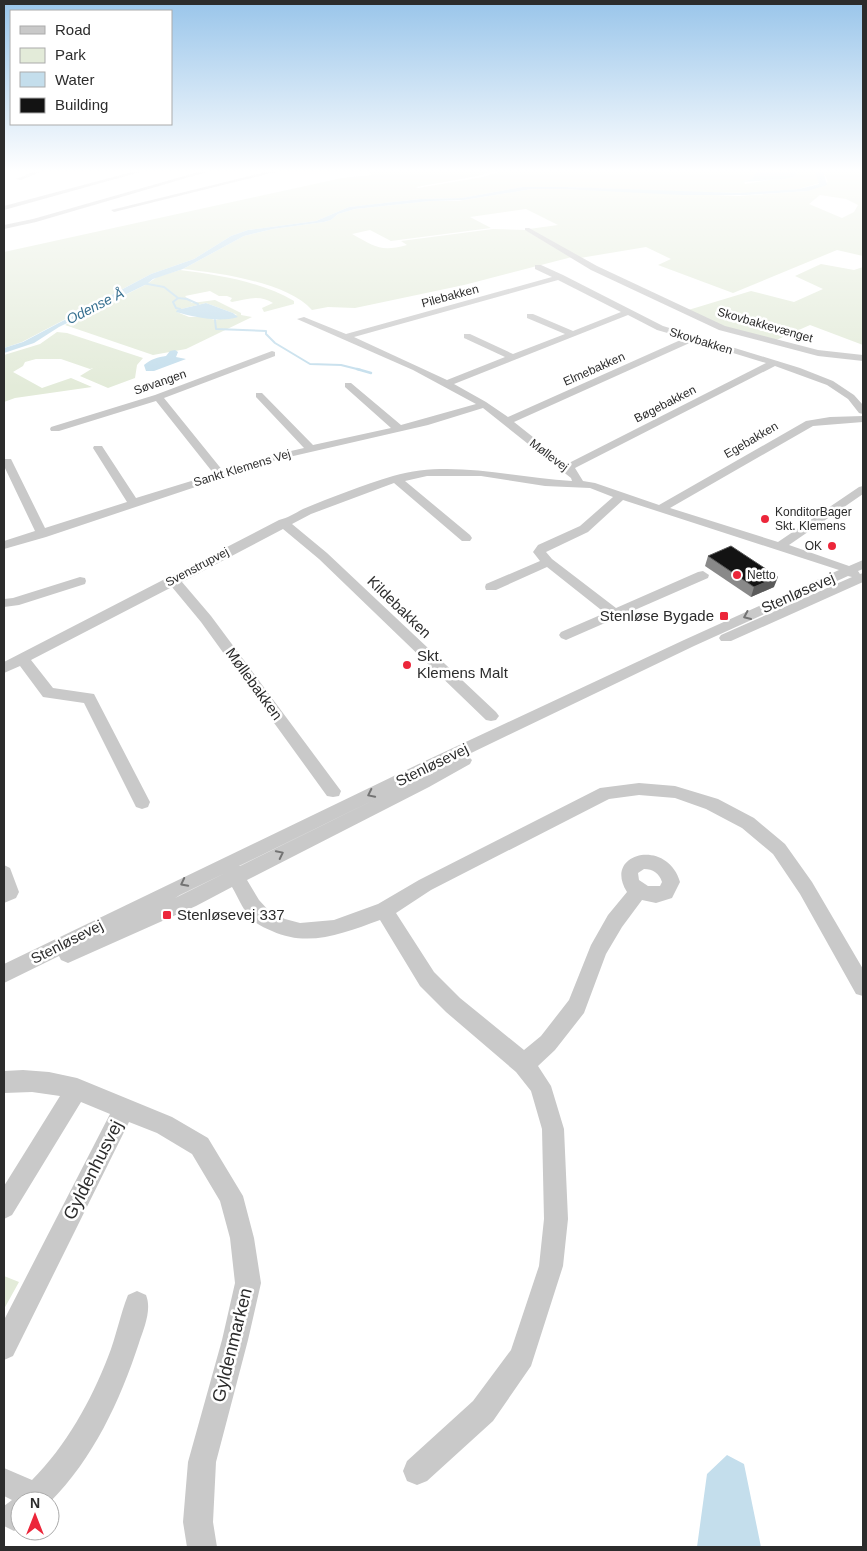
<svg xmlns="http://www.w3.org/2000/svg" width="867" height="1551" viewBox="0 0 867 1551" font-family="Helvetica,sans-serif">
<rect width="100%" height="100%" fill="#fff"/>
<!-- green -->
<path fill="#e3ebd9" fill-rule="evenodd" d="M369 171 396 172 407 171H494L478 176 416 187 418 188 483 177 501 171H756L752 179 744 181 745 184 795 176 797 171H815L819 183 799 189 750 193 691 192 567 187H522L462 198 420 199 349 207 316 221 248 230 231 236 194 259 151 274 22 342 4 348V252L342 178 371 175Z
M823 171H863V256L837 250 733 293 658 265 671 259 646 247 580 258 529 229 558 225 526 209 470 217 491 228 391 241 370 230 352 234C376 247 380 252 407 245L401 241 493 229 526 230 572 257 464 285 355 308 328 307 312 310C287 282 219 273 183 269L244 236 273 229 324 222 331 220 338 214 355 209 430 201H458L532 189H562L738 196 808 191 828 182ZM820 195 846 199 858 205 854 212 842 218 809 204Z
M821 264 854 270 863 267V345L810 325 774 341 724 328 685 311 751 291 794 302 823 289 795 276Z
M180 270C218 275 260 281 294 301V304L264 312 262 308 273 303C260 294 247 299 232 302L230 301 232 298 227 296H219L210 291 185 296 192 303 215 300 241 313V315L252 317 186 349 153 355 65 325 147 284 157 277ZM206 303 233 313 237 315 215 320 205 317H189L177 312V310Z
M57 332 67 333 143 358 137 365 135 378 108 388 80 376 93 368 90 369 61 359H36L25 362 23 366 13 372 42 388 71 378 92 387 15 398 4 402V355L40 344Z
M4 1276 19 1282 4 1309Z"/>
<!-- water -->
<path fill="#c4deec" d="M756 171H797L795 176 785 179 741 182 752 179Z
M815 171H823L827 185 808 191 746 195H683L562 189H532L464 200 430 201 355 209 338 214 331 220 324 222 273 229 244 236 183 269 153 279 147 284 59 327 34 343 4 353V348L23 342 151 274 194 259 231 236 248 230 316 221 349 207 420 199 462 198 522 187H567L739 193 799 189 819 184Z
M206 303 233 313 238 317C218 323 195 317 176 312L177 310Z
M175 350 178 352 176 357 186 359 154 371H146L144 365C151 359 158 357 166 356L170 351Z
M727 1455 744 1464 761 1547H697L707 1474Z"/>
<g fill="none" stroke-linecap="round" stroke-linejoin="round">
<!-- stream-far1 -->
<path stroke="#c4deec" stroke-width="2" d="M142 283 164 287 178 298 173 302 176 308 180 309
M178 298 187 299 198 304
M215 320 216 329 266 331V334L275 343 310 364 341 365 361 370"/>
<!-- stream -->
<path stroke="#c4deec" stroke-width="2.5" d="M357 369 371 373"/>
<!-- minor -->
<path fill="#c9c9c9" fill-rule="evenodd" d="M36 171H43L21 180 16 179Z
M136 171H144L4 210V206Z
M202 171H210L36 222 4 229V225L33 219Z
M270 171H279L114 212 111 210Z
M525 228H529L597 266 725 326 818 350 863 355V361L818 356 719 330 591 270 525 230Z
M535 265H541L563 275 663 326 800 368 833 381 854 395 863 405V414L859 413 848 399 827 385 775 366 575 468 583 481 595 483 659 505 806 421 830 417 863 416V422L813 426 670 508 778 542 859 487 863 486V494L789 545 849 566 863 560V569L858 571 860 574 863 573V582L731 641H721L719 638 721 635 852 577 848 576 694 646 467 755 472 760 470 764 429 787 247 880 259 900 270 912 285 919 300 923 334 920 378 904 419 880 600 788 639 783 675 786 718 799 754 818 785 844 812 882 863 969V996L856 994 800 894 773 854 742 828 706 809 675 798 639 795 609 799 431 890 396 913 434 972 460 998 524 1050 541 1036 569 1000 591 945 608 915 627 892C602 853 667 837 680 882L672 898 656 903 642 900 622 927 606 954 584 1013 555 1050 538 1066 551 1086 564 1129 568 1219 563 1266 531 1366 493 1421 427 1481 417 1485 407 1481 403 1471 407 1461 473 1401 511 1350 539 1266 544 1219 542 1129 531 1091 516 1072 446 1012 420 986 380 920C344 933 309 948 272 931 267 929 260 926 255 922 244 913 239 899 232 887L196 906 68 963 61 960 59 956 4 983V964L425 761 684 640 839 570 623 500 588 532 546 552 552 559 616 608 698 572 703 571 709 575 708 578 566 640 561 638 559 635 561 632 605 613 547 567 496 590H486L485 587 486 584 540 561 533 552 538 545 580 526 613 497 590 488 545 486 481 476H427L405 481 470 535 472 538 470 541H462L394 483 311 514 292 524 327 553 496 712 499 716 496 720 491 721 486 720 319 559 283 529 182 582 211 616 341 791 339 796 333 797 327 796 201 622 172 587 31 660 53 688 94 694 150 802 148 807 142 809 136 807 84 703 43 697 20 666 4 673V662L279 520C288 518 295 513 303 509 332 497 363 485 393 476 452 459 512 478 572 481L571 478 483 408 428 425 276 460 46 537 4 549V541L35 531 4 466V459H11L12 461 45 528 127 502 93 448 94 446H102L136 498 214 474 156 401 59 431H51L50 429 51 427 155 395 272 351 275 352V356L164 398 223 471 269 456 304 448 256 397V393H262L313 445 391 428 345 387V383H351L401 425 476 404 413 370 297 319 304 317 346 334 552 277 535 269ZM558 280 621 312 573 331 533 314H527V318L565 334 513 354 470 334H464V338L505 357 447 380 354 337ZM628 315 657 330 685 338 508 417 486 402 454 384ZM694 341 766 363 567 464 514 422ZM386 794 240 866H239ZM644 869C653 869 659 873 662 882L660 886H648L639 880 638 873ZM225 873 175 898 180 895Z
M80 577 85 578 86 581 85 584 19 605 4 607V599L13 598Z
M4 865 10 868 19 892 16 898 4 903Z
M23 1070 49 1072 77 1078 172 1117 208 1138 243 1196 254 1238 261 1283 248 1340 216 1462 213 1522 217 1547H187L183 1522 188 1462 222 1340 235 1283 230 1238 220 1201 192 1154 157 1133 129 1122 13 1356 4 1360V1320L110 1114 81 1102 12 1215 4 1219V1186L60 1096 32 1092 4 1093V1071Z
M137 1291 146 1295C152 1310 144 1328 139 1343 120 1401 93 1459 50 1502L20 1501V1528L14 1531 4 1526V1506L12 1500 4 1496V1468L32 1480C66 1446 91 1401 108 1357 116 1337 120 1315 128 1295Z"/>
</g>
<!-- wall -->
<path fill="#898989" d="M708 556 774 587 751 597 705 566Z"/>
<!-- shaded-wall -->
<path fill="#5a5a5a" d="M778 577 774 587 751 597 754 587Z"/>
<!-- building -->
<path fill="#131313" stroke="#5a5a5a" d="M731 546 778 577 754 587 708 556Z"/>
<!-- one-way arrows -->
<defs><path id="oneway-chevron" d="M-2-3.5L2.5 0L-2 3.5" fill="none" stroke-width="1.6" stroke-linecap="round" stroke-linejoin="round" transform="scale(1.25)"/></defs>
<g stroke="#737373">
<use href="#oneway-chevron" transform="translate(747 616) rotate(156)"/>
<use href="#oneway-chevron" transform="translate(371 794) rotate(154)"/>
<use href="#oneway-chevron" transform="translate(280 854) rotate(-26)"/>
<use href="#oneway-chevron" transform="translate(184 883) rotate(153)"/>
</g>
<!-- sky -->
<linearGradient id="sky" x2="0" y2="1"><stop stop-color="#99c5ea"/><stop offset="0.44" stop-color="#fff"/><stop offset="1" stop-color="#fff" stop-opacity="0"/></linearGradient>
<rect width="867" height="388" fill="url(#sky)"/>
<!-- markers -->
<g fill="#ec263a" stroke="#fff" stroke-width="2">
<circle cx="765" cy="519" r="5"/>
<circle cx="832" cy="546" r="5"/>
<circle cx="737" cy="575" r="5"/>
<rect x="719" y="611" width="10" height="10" rx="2.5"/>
<circle cx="407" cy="665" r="5"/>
<rect x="162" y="910" width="10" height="10" rx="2.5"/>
</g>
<g text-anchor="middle" stroke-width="5" stroke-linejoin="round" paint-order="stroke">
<!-- far-street labels -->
<g font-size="12" fill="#2c2c2c" stroke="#fff">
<text transform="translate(450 296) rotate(-15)" y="4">Pilebakken</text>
<text transform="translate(765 325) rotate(16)" y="4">Skovbakkevænget</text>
<text transform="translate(701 341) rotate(17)" y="4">Skovbakken</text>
<text transform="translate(594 369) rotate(-24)" y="4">Elmebakken</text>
<text transform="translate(160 382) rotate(-19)" y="4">Søvangen</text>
<text transform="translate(665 404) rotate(-27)" y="4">Bøgebakken</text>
<text transform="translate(751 440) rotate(-30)" y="4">Egebakken</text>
<text transform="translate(549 455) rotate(37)" y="4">Møllevej</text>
<text transform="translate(242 468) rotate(-17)" y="4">Sankt Klemens Vej</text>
<text transform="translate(197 567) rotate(-28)" y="4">Svenstrupvej</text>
</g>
<!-- far-poi labels -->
<g font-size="12" fill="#2c2c2c" stroke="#fff" text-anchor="start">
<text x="775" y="516">KonditorBager<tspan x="775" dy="14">Skt. Klemens</tspan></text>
<text x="822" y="550" text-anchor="end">OK</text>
<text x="747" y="579">Netto</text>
</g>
<!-- far-water labels -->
<g font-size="14" font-style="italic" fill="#387191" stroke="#fff">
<text transform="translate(95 306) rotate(-27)" y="5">Odense Å</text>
</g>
<!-- street labels -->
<g font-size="15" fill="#2c2c2c" stroke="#fff">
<text transform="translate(798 593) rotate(-24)" y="5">Stenløsevej</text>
<text transform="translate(399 607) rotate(44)" y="5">Kildebakken</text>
<text transform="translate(254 684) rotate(54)" y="5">Møllebakken</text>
<text transform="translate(432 765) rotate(-26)" y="5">Stenløsevej</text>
<text transform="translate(67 942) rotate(-27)" y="5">Stenløsevej</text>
</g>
<!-- poi labels -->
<g font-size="15" fill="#2c2c2c" stroke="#fff" text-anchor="start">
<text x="714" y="621" text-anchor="end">Stenløse Bygade</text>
<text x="417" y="661">Skt.<tspan x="417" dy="17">Klemens Malt</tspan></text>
<text x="177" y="920">Stenløsevej 337</text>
</g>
<!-- near-street labels -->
<g font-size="18" fill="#2c2c2c" stroke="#fff">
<text transform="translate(93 1170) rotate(-63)" y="6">Gyldenhusvej</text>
<text transform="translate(232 1345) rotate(-76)" y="6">Gyldenmarken</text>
</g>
</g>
<!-- border -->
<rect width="867" height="1551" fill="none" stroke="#2c2c2c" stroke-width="10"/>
<!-- legend -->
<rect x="10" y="10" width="162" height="115" fill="#ffffff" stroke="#ababab"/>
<rect x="20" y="26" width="25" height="8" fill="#c9c9c9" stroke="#ababab"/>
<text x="55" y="35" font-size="15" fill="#2c2c2c">Road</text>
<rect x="20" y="48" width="25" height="15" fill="#e3ebd9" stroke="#ababab"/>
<text x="55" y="60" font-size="15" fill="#2c2c2c">Park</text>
<rect x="20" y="72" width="25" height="15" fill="#c4deec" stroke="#ababab"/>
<text x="55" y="85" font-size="15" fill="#2c2c2c">Water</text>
<rect x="20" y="98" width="25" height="15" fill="#131313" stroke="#ababab"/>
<text x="55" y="110" font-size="15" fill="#2c2c2c">Building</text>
<!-- north arrow -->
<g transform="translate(35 1516)"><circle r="24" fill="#ffffff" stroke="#ababab"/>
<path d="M0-4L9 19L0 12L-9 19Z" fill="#ec263a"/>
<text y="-8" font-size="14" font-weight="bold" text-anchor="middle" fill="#2c2c2c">N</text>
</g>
</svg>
